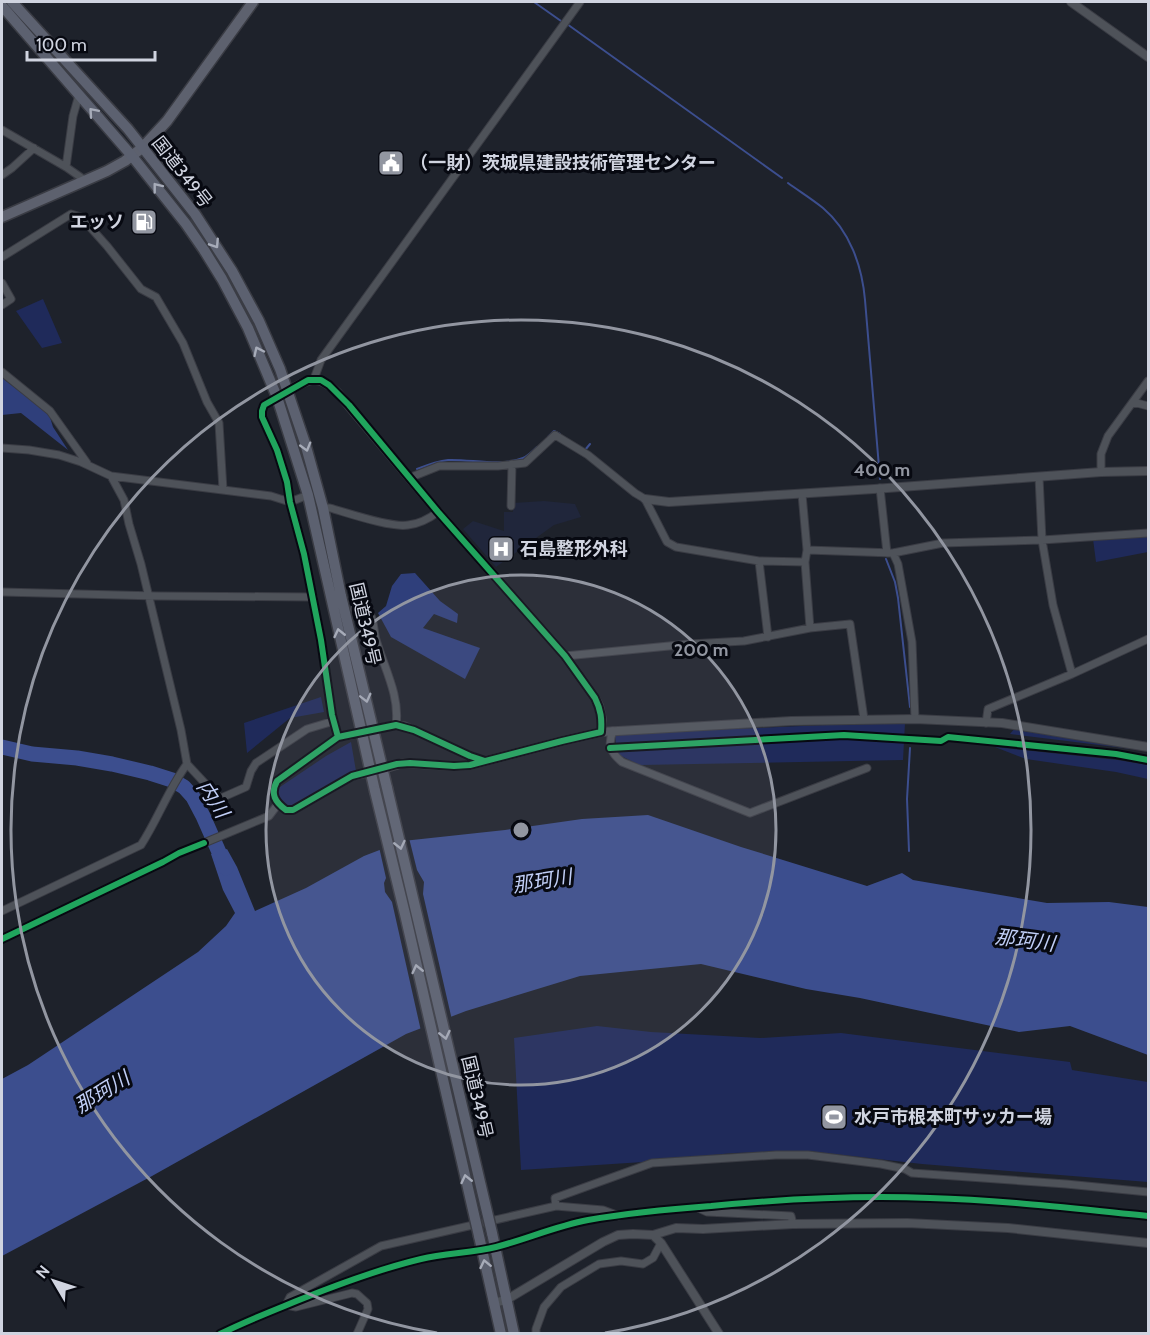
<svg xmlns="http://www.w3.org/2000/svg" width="1150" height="1335" viewBox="0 0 1150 1335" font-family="Cabin,'Noto Sans JP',sans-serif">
<rect width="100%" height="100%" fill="#1e222b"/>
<!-- built -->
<path fill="#20263b" d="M544 501 575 504 581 517 554 525 496 567 463 529 473 521 504 531V512H513V503Z"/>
<!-- green -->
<path fill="#1f2a5a" d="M43 299 62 343 42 348 16 311Z
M1147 536 1148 552 1096 562 1093 539Z
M321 697 324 712 290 718 247 753 244 723Z
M905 723 903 760 640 765 617 754 615 734 849 724Z
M1015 728 1148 750V751L1010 734Z
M351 742 356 771 298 805 288 806 282 801 277 794 280 787 326 756Z
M995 747 1118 760 1148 765V779L1116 772 1026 759Z
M597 1026 651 1032 760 1038 841 1033 1070 1062 1072 1070 1148 1082V1182L922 1164 808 1151 733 1153 643 1162 521 1170 514 1038Z"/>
<!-- forest -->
<path fill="#2f3f7b" d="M2 378 49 414 53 427 68 450 21 413 2 415Z
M415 573 440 601 458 614 457 623 434 614 423 628 480 648 465 679 391 637 378 613 386 606 392 586 401 574Z"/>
<!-- water -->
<path fill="#3c4e8e" d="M648 815 741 847 867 886 902 873 913 880 1047 903 1109 902 1148 907V1055L1070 1026 1019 1032 860 998 806 989 701 964 580 976 466 1011 406 1034 152 1176 2 1256V1079L28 1065 198 952 226 926 235 913 223 890 211 854 227 849 237 867 255 911 306 888 364 856 403 841 505 830 582 819Z"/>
<!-- pier -->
<path fill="#1e222b" d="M409 838 417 870 424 882 423 894 452 1020 421 1031 392 902 385 892 384 883 386 878 379 847 402 839Z"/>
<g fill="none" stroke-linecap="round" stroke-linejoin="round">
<!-- stream -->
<path stroke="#3c4e8e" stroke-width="2" d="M534 2 561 21
M567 24 782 178
M788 183C799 191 812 199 823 208 850 231 862 266 865 300L880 479
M548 437 554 431 560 434
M585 450 590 444
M417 469C427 465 437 461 448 460 471 459 501 467 523 458 528 456 533 451 537 447
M886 559 895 582 898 598 910 707
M909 851 907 799 910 748"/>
<!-- river -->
<path stroke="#3c4e8e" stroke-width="15" d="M2 747 32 754 77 758 112 764 150 773 172 780 184 787 193 797 203 816 226 868"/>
<!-- minor-tunnel -->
<path stroke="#393d46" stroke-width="7" stroke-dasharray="7 3.5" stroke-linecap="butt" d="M351 735 385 727"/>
<defs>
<path id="minor" d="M2 130 66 167 86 181
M66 167 73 116 79 95
M2 175 12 168 34 148
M2 257 71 214 81 217 107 246 141 289 156 297 183 343 207 402 219 423 223 490
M2 283 11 299 2 305
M2 372 50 411 87 463
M314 379 321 360 580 2
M277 397 264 405 262 411V417L277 450 287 482 290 502 304 554 321 640 332 715 338 737
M1133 402 1148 406
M2 448 29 450 59 455 81 462 111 476 271 496 290 502 308 495
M1101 472V454L1108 436 1148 381
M1039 477 1042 540 1053 605 1072 674
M409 478 439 466H498L525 463 555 435 588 455 635 493 645 499 667 542 676 547 759 561 805 562
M880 488 887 553
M802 494 807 550 805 562 810 628
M511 506 512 464
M323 508H330C348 513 391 528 408 525 419 524 430 518 438 512
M807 550 893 553 943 543 1042 540 1148 533
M893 553 898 564 912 642 915 719
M759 561 768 637
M2 592 157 596 313 597
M354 609C360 610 367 610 371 616 374 621 374 636 377 643 385 669 400 697 396 725
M565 656 690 644 744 641 810 628 850 624 864 719
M986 723 988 709 1072 674 1148 639
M385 727 396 725 405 726 470 756 483 761
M613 731C607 745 611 753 622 762L750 813 867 768
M351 735 338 737 277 781C270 794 275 802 286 810H293L352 776 373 772
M187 764 215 794 221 798 246 787 251 771 256 763 307 729 334 721
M204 843 269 816 278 804
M2 911 141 845C158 819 168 790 187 764L181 730 141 564 129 524 124 500 111 476
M556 1206 555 1198 652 1163 776 1155H808L881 1164 905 1169 912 1173 1066 1184 1148 1192
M696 1207 707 1212 791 1216 793 1224
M357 1334 368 1309 367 1303 357 1294 352 1293 296 1307 286 1305 290 1297 381 1246 556 1206 603 1210 619 1216
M536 1334V1329L544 1307 561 1287 599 1264 621 1261 643 1264 653 1258 661 1243"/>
<path id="tertiary" d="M1071 2 1148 57
M284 393C307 381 315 371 337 392L438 512 565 656 595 698 599 706 602 720 601 732 562 741 470 765 454 766 403 763 383 769
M645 499 669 502 874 489 1101 472 1148 471
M601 732 791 721 915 719 1002 723 1148 747
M653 1235 676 1228 703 1229 793 1224 907 1223 1008 1228 1148 1243
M493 1303 506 1300 603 1242 618 1235 633 1234 653 1235 661 1243 719 1334"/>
<path id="primary" d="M2 217 107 171 125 161 142 148 167 121 253 2"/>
<path id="trunk" d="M12 2 128 129 195 214 232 271 259 321 280 369 305 443 323 508 341 596 387 788
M2 6 132 156 186 224 204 250 222 279 248 328 277 397 308 495 375 791
M492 1233 514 1334
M479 1236 501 1334"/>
</defs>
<!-- minor casing -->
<use href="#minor" stroke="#3a3c44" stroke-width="9"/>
<!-- tertiary casing -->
<use href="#tertiary" stroke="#3a3c44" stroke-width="10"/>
<!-- primary casing -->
<use href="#primary" stroke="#3a3c44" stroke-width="13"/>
<!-- trunk casing -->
<use href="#trunk" stroke="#3a3c44" stroke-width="13"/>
<!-- minor -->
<use href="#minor" stroke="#4e5259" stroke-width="7"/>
<!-- tertiary -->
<use href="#tertiary" stroke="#4e5259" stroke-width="8"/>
<!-- primary -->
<use href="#primary" stroke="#5d616e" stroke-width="10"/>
<!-- trunk -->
<use href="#trunk" stroke="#5c6170" stroke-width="10"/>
<defs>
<path id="trunk-bridge" d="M387 788 492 1233
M375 791 405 914 479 1236"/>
</defs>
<!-- trunk-bridge casing -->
<use href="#trunk-bridge" stroke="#3a3c44" stroke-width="13" stroke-linecap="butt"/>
<!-- trunk-bridge -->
<use href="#trunk-bridge" stroke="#5c6170" stroke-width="10"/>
<defs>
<path id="cycleway" d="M338 737 332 715 321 640 304 554 290 502 287 482 277 450 262 417V411L264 405 308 380H321L329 385 349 405 438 512 565 656 595 698C601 710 602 719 601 732L562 741 470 765 454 766 410 763 397 764 352 776 293 810H286C275 802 270 794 277 781L338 737 396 725 414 730 470 756 485 761
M610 748 844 735 941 741 948 737 1116 754 1148 760
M2 939 163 862 179 853 204 843
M220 1334C246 1321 272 1311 299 1300 339 1284 379 1269 421 1259 445 1253 472 1253 496 1247 527 1239 556 1226 588 1220 628 1213 670 1209 711 1206 784 1199 857 1195 930 1198 1003 1200 1076 1209 1148 1216"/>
</defs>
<!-- cycleway casing -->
<use href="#cycleway" stroke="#070911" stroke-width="10"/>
<!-- cycleway -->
<use href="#cycleway" stroke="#20a55d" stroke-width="6"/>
</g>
<!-- one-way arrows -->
<defs><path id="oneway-chevron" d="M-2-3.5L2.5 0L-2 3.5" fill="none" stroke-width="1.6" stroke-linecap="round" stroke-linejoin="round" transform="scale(1.5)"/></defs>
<g stroke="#a7acb9">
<use href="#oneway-chevron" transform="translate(93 112) rotate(-131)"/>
<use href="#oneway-chevron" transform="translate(157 187) rotate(-128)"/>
<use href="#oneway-chevron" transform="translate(215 244) rotate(57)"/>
<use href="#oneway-chevron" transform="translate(258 351) rotate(-115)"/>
<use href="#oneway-chevron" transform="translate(306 447) rotate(74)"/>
<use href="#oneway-chevron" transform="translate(339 633) rotate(-103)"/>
<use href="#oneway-chevron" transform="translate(366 698) rotate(76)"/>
<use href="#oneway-chevron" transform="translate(400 845) rotate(77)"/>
<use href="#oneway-chevron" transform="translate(417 969) rotate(-103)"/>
<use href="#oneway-chevron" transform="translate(445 1035) rotate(77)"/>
<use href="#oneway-chevron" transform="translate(466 1179) rotate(-103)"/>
<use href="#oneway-chevron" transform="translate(485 1264) rotate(-102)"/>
</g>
<!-- distance rings -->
<circle cx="521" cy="830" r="255" fill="#9296a1" fill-opacity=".12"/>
<g fill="none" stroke="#9296a1" stroke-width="3">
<circle cx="521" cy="830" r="255"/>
<path d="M437 1333A510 510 0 1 1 605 1333"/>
</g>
<!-- icons -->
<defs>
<symbol id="civic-square" viewBox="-11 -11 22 22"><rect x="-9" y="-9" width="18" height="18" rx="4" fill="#9296a1" stroke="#070911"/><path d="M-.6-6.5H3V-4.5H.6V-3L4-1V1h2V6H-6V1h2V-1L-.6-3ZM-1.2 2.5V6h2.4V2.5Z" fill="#fff"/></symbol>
<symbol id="fuel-square" viewBox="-11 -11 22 22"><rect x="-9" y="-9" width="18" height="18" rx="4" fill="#9296a1" stroke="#070911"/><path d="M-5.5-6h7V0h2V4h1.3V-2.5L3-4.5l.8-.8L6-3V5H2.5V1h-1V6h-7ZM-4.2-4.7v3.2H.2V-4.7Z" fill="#fff"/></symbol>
<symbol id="hospital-square" viewBox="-11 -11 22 22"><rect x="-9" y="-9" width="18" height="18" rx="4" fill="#9296a1" stroke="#070911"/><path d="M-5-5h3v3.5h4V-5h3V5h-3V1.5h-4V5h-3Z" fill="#fff"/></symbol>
<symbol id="stadium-square" viewBox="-11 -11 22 22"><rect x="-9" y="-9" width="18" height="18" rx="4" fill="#9296a1" stroke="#070911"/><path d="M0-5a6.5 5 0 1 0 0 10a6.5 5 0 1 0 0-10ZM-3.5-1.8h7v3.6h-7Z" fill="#fff"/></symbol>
</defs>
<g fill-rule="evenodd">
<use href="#civic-square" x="376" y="148" width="30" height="30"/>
<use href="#fuel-square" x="129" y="207" width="30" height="30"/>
<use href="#hospital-square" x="486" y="534" width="30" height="30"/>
<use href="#stadium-square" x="819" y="1102" width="30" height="30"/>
</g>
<g text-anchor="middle" stroke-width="6" stroke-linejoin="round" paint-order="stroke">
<!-- poi labels -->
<g font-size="18" font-weight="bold" fill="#d0d4e0" stroke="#070911" text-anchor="start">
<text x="410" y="169">（一財）茨城県建設技術管理センター</text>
<text x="124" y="228" text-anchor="end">エッソ</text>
<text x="520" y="555">石島整形外科</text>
<text x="854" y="1123">水戸市根本町サッカー場</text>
</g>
<!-- street labels -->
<g font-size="18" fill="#d0d4e0" stroke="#070911">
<text transform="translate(182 172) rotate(52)" y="6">国道349号</text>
<text transform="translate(365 624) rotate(77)" y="6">国道349号</text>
<text transform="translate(477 1097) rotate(77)" y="6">国道349号</text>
</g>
<!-- water labels -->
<g font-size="20" font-style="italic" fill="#c0cef6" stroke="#070911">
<text transform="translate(213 799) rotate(57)" y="7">内川</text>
<text transform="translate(542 881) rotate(-9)" y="7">那珂川</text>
<text transform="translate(1025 940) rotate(7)" y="7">那珂川</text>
<text transform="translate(102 1092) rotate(-32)" y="7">那珂川</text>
</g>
</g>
<circle cx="521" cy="830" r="9" fill="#9296a1" stroke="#070911" stroke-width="3"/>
<g font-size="18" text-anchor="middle" font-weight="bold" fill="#9296a1" stroke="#070911" stroke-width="6" stroke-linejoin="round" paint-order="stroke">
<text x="882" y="476">400 m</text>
<text x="701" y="656">200 m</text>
</g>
<!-- border -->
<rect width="1150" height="1335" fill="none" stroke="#d0d4e0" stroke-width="6"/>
<!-- north arrow -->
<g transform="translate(54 1281) rotate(309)" stroke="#070911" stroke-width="4.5" paint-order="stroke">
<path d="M0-4.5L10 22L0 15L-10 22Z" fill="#d0d4e0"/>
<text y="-9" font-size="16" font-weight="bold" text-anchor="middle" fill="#d0d4e0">N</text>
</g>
<!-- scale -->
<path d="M27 51v9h128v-9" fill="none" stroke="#d0d4e0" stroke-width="3"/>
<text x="36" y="51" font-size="18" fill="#d0d4e0" stroke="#070911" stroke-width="4.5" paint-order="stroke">100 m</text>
</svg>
